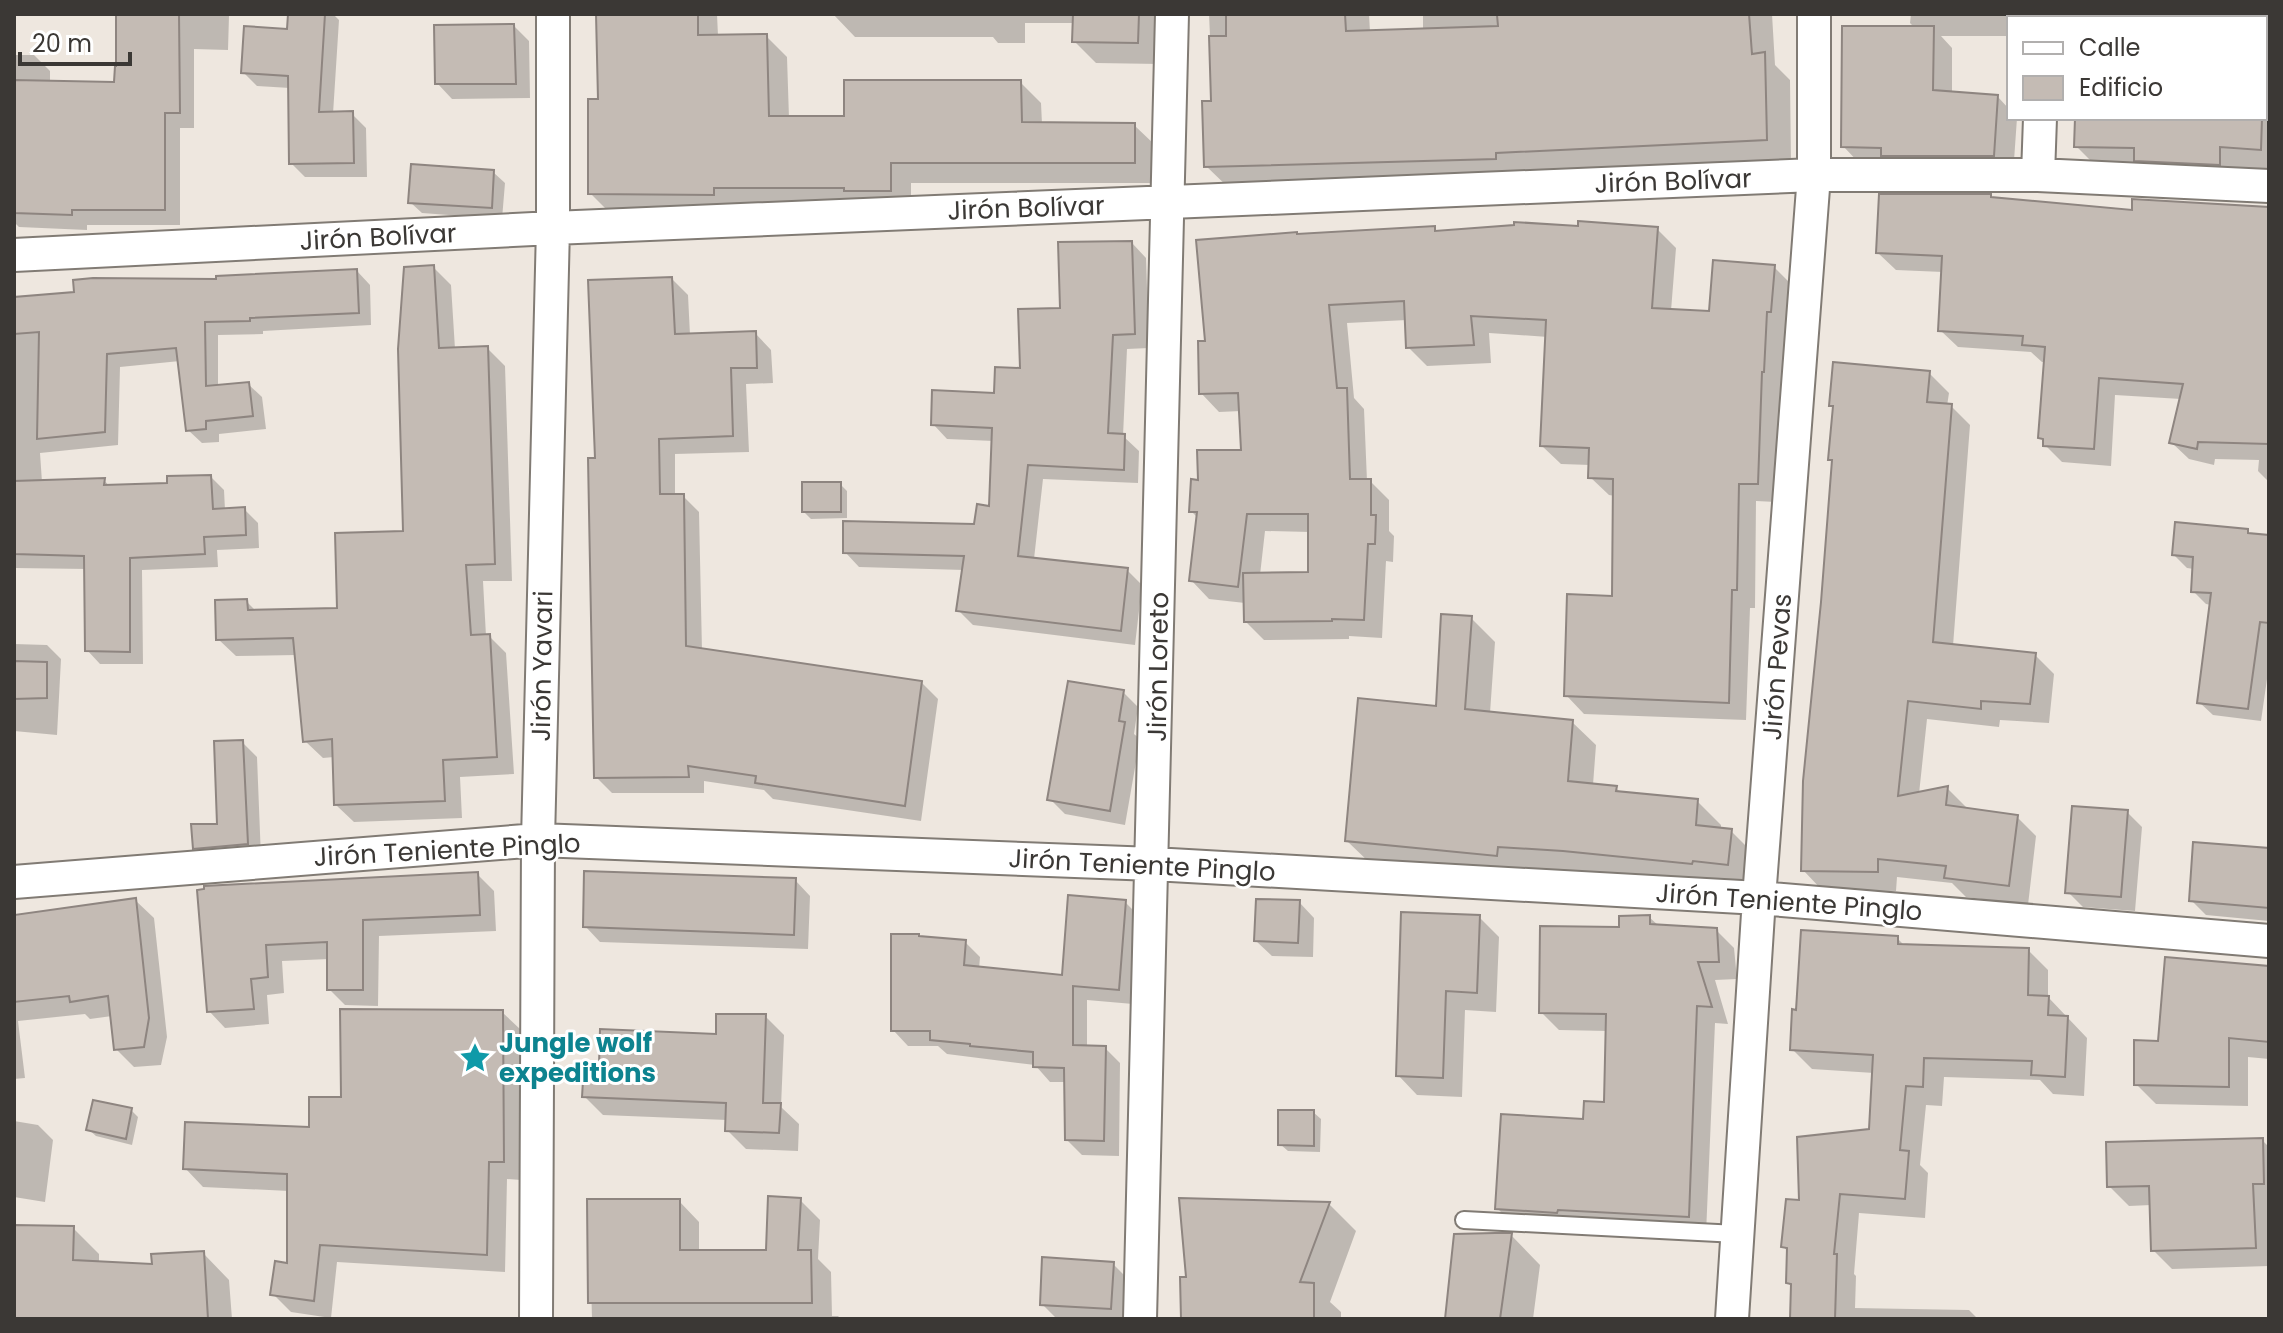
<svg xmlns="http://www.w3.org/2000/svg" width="2283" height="1333" viewBox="0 0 2283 1333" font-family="Poppins,sans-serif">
<rect width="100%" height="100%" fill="#eee7df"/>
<!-- shadow -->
<path fill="#0003" fill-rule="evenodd" d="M118 14H227L229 16 228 50 194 49V128H180V225H87V230L19 227 14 222V55H34L50 71V83L116 84Z
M290 14H333L339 20 333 114H352L366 128 367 177H305L291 163 290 88 257 86 243 72 288 31Z
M598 14H717L718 36H766L787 57 789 118H846L1020 82 1041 103 1042 124 1134 125 1155 145V183H911V211L611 214 590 193 600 101Z
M833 14H1160L1159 64 1096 63 1074 41V23H1025V43H998L993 37H855Z
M1209 14H1369L1370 32 1423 30V14H1525V17L1578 14H1772L1775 65 1790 80 1791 164 1232 191 1206 166 1213 103Z
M1911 14H2027V18H2009V36H1941L1952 48V93L1998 97 2009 109V118H2017L2013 175 1862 166 1843 146 1915 28 1910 23Z
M2078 14H2269V171L2095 165 2076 146V118H2265V18H2078Z
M514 26 529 41 530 98 452 99 437 83Z
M493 172 505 183 502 219 422 213 410 202Z
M1990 196 1994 200 2134 212 2269 209V482L2258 471 2259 460 2215 459 2214 465 2189 459 2171 442 2181 399 2115 395 2111 466 2062 462 2045 445V442L2041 437 2046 362H2042L2031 352 1958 347 1940 330 1943 272 1896 270 1878 253Z
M1434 228 1439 233 1657 229 1676 248 1671 311 1711 313 1774 267 1792 285 1789 330 1785 329 1782 389H1780L1776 502 1756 501 1755 608H1750L1746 720 1584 714 1566 695 1614 598 1615 496 1609 495 1590 477V465L1561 464 1542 446 1548 337 1489 333 1491 363 1427 366 1408 347 1407 320 1347 323 1354 398 1364 409 1367 481H1370L1389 500V531L1394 536 1393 562 1386 561 1382 638 1349 636V639L1264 640 1246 622 1245 603 1209 599 1191 580 1198 518 1191 511 1200 482 1243 452 1241 411 1219 412 1201 393 1208 343 1298 236ZM1265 531 1310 532V574L1260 575Z
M1132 243 1146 258 1149 348 1127 349 1123 436 1139 451 1138 483 1043 479 1034 559 1127 570 1142 585 1135 645 973 625 958 610 964 570 859 567 845 552 976 526 991 508 994 441 947 439 933 424 996 395 1023 370 1062 310Z
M433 267 451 285 455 349 487 348 505 366 512 581H483L486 636H489L506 653 514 774 460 777 462 818 354 822 336 805 334 757 323 758 305 741 296 655 236 656 218 639 246 601 257 612 339 610 405 533Z
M357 271 370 285 371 325 263 331V334L218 335V387L248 384 262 397 266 429 219 434V442L202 443 188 430 180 361 120 367 118 445 40 453 42 482 104 480 110 487 169 485 211 477 224 490 225 510 244 509 258 523 259 548 217 550 218 567 142 570 143 664H100L87 650V569L14 568V299L218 281Z
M672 279 688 295 690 335 755 333 771 350 773 383 746 384 749 452 675 454V496H683L699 512 702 651 922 683 938 699 921 821 773 799 764 790 704 781V793H612L596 777 597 460Z
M1929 373 1949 393 1947 406H1951L1970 425 1953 646 2035 655 2054 674 2049 723 2000 720 1999 727 1927 719 1919 794 1947 788 1966 807V810L2017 817 2036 836 2028 905 1966 897 1952 883 1897 877 1896 891 1822 890 1803 870 1834 462 1830 459 1834 409 1831 405Z
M840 484 847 491V518L811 519 804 512Z
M2247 531 2251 535 2269 537V665L2261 721 2213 715 2199 702 2211 605 2206 604 2193 591 2194 569 2187 568 2174 555Z
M1471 618 1495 642 1490 713 1572 722 1596 745 1593 785 1616 788 1622 794 1697 801 1721 825V830L1731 831 1755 855 1751 888 1371 864 1347 841 1438 708Z
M14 644 47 645 61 659 57 735 14 731Z
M1123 692 1138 707 1134 734 1140 739 1125 825 1065 814 1050 799Z
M242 742 257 757 261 858 210 862 195 848 219 826Z
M2127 812 2142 827 2135 911 2083 907 2068 892Z
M2269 850V921L2206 915 2191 900Z
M477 874 494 891 496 931 379 936 378 1006 345 1005 329 989V959L282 961 284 993 267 995 269 1024 225 1028 209 1011 199 892Z
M795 880 810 896 808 949 600 942 585 926Z
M135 900 154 918 167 1037 161 1065 134 1067 116 1049 112 1016 90 1019 85 1014 18 1021 25 1078 14 1079V916Z
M1125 902 1140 917 1133 1004 1087 1000V1047L1105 1048 1120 1063 1119 1156 1082 1155 1067 1140 1066 1082H1050L1035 1065 947 1054 938 1046H908L893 1030 921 938 965 942 980 957 979 969 1063 977Z
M1299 902 1314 918 1313 957 1272 956 1256 941Z
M1479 917 1499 937 1496 1012 1465 1010 1462 1097 1417 1095 1398 1075Z
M1649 917 1659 926 1716 930 1734 948 1737 979 1715 980 1728 1024 1715 1023 1706 1234 1515 1226 1497 1208 1585 1121 1606 1104 1608 1031 1559 1030 1541 1012 1621 929Z
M1897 938 1906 947 2028 950 2048 970V997L2087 1038 2084 1096 2053 1094 2040 1080 1944 1077 1942 1106 1926 1105 1920 1165 1928 1173 1925 1218 1859 1213 1854 1274 1856 1276 1855 1308 1969 1310 1978 1319H1792L1793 1288 1788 1283V1252L1784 1247 1871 1131 1874 1073 1812 1069 1792 1049 1798 1012Z
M2269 968V1059L2248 1057V1106L2156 1104 2136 1084 2160 1043Z
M502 1012 521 1030V1180L507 1179 505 1272 337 1262 331 1318 291 1312 273 1294 289 1265V1191L203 1187 185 1168 311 1130 343 1099Z
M765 1016 784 1035 781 1107 799 1124 798 1151 746 1149 727 1130V1120L603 1115 584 1096Z
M131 1110 138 1117 132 1145 96 1136 88 1129Z
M1313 1112 1321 1119 1320 1152 1288 1151 1280 1144Z
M14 1121 38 1125 53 1140 45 1202 14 1197Z
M2262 1140 2269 1147V1266L2172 1269 2153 1250 2151 1205 2129 1206 2109 1186Z
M800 1200 820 1220 818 1259 831 1272 832 1316H838L841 1319H592L589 1201H679L699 1222V1252H767Z
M1329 1204 1356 1231 1330 1302 1341 1312V1319H1183L1189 1279Z
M14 1227 73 1228 99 1254V1263L154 1266 203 1253 229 1280 232 1319H14Z
M1511 1235 1540 1265 1533 1319H1447Z
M1113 1264 1128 1279 1126 1319H1057L1042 1304Z"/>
<!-- building -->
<path fill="#c4bbb4" stroke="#8e8580" stroke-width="2" d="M116 14H179L180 113H165V210H72V215L14 213V80L114 82 115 66H116Z
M288 14H325L319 112 353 111 354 163 289 164 288 76 241 73 244 26 287 29Z
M596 14H698V35L767 34 769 116H844V80H1021L1022 122 1135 123V163H891V191H844V188H714V195L588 194V99H598Z
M1073 14H1139L1138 43 1072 42Z
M1226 14H1345L1346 31 1498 26 1497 15 1749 14 1752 54 1765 52 1767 140 1496 153V159L1204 167 1202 101H1211L1209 36H1226Z
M514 24 516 84H435L434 25Z
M1842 26H1934L1933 90 1998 95 1994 156H1881V148L1841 147Z
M2075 118H2262L2261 150 2220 147V165L2134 161V148L2074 147Z
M411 164 494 170 492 208 408 203Z
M1879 194H1991V197L2132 210V199L2269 207V444L2198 442 2197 449 2169 443 2183 384 2099 378 2094 449 2043 446V439L2038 438 2045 347 2022 345 2023 336 1938 331 1942 256 1876 253Z
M1578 221 1658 227 1652 308 1709 311 1713 260 1775 265 1771 312H1767L1764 372H1762L1758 484H1739L1737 590H1732L1729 703 1564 696 1567 594 1612 596 1613 479 1588 478 1589 448 1540 446 1546 320 1471 316 1474 345 1406 348 1404 301 1329 305 1337 388H1347L1350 479H1371V515H1376L1375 544H1368L1364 620 1332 619V621L1244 622 1243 573 1308 572V514H1247L1238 587 1189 581 1197 512H1189L1191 479 1198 480 1197 450H1241L1238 393 1199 394 1198 341H1205L1196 240 1297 232V234L1435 226V231L1514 225V222L1578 226Z
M1132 241 1135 334 1113 335 1108 433 1125 434 1124 470 1028 465 1018 556 1128 568 1121 631 956 611 964 556 843 553V521L974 524 977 504 989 506 992 428 931 425 932 390 994 393 995 367 1020 368 1018 309 1060 308 1058 242Z
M434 265 439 348 488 346 495 564 466 565 471 635 490 634 497 757 443 760 445 801 334 805 332 739 303 742 293 638 216 640 215 600 247 599 248 610 337 608 335 533 403 531 398 349 404 267Z
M357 269 359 313 250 318V321L205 322 206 386 249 382 253 416 206 421V429L186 431 176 348 107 354 105 432 37 439 39 332 14 334V297L74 292 73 280 93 278 216 279V276Z
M672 277 675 334 756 331 757 368H731L733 436 659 439 660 494H684L686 646 922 681 905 806 755 783 756 776 688 766 689 777 594 778 588 458H595L588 280Z
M1833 362 1930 371 1927 402 1952 404 1933 642 2036 653 2030 704 1981 701V709L1908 701 1898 796 1948 786 1946 805 2018 815 2009 886 1944 878 1946 866 1878 859V872L1801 871 1803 781 1821 602 1832 460H1828L1833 406H1829Z
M211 475 213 509 245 507 246 535 204 537 205 554 130 558V652L85 651 84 556 14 554V481L105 478 104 485 167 483V476Z
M802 482H841V512H802Z
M2175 522 2248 529V533L2269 535V623L2260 622 2248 709 2197 703 2211 593 2191 592 2193 557 2172 555Z
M1441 614 1472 616 1465 709 1573 720 1568 781 1617 786 1616 791 1698 799 1696 825 1732 829 1728 865 1693 861 1692 864 1563 851 1498 847 1497 856 1345 841 1358 698 1436 706Z
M14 661 47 662V698L14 699Z
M1068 681 1124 690 1119 721 1125 722 1110 811 1047 800Z
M243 740 248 844 193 849 191 824H217L214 741Z
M2072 806 2128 810 2121 897 2065 893Z
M2193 842 2269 848V908L2189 901Z
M584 871 796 878 794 935 583 927Z
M478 872 480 915 363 920V990H327V942L266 945 268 977 251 979 254 1009 207 1012 197 890 204 889V886Z
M1068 895 1126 900 1119 990 1073 986V1045L1106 1046 1104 1141 1065 1140 1064 1068 1033 1067V1052L970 1046V1044L930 1040V1031H891V934H919V936L966 940 964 965 1062 975Z
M136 898 149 1018 144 1047 114 1050 108 996 70 1002 69 996 14 1002V915Z
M1256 899 1300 900 1298 943 1254 941Z
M1401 912 1480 915 1477 993 1446 991 1443 1078 1396 1076Z
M1650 915V924L1717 928 1719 962H1698L1712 1007 1697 1006 1689 1217 1558 1210 1557 1213 1495 1209 1501 1114 1583 1119 1584 1101 1604 1102 1606 1014 1539 1013 1540 926 1619 927V916Z
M1801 930 1898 936V944L2029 948 2028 995 2049 996 2048 1015 2068 1016 2065 1077 2031 1075 2032 1061 1924 1058 1923 1087 1906 1086 1900 1150 1909 1151 1905 1199 1840 1194 1834 1254H1837L1835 1319H1790L1791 1284 1786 1283 1787 1248 1781 1247 1786 1199 1799 1200 1797 1137 1869 1129 1873 1055 1790 1050 1792 1009 1796 1010Z
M2165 957 2269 966V1042L2229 1038V1087L2134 1085V1040L2158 1041Z
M340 1009 503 1010 504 1162H489L487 1255 320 1245 314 1301 270 1295 275 1261 287 1263V1174L183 1169 185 1122 309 1127V1097H341Z
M716 1014H766L763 1103H781L779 1133 725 1131 726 1103 582 1097 584 1064 599 1065 600 1029 716 1034Z
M93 1100 132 1108 126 1139 86 1130Z
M1278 1110H1314V1146L1278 1145Z
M2263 1138 2264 1184H2253L2256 1248 2151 1251 2149 1186 2107 1187 2106 1142Z
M768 1196 801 1198 798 1250H811L812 1303H588L587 1199H680V1250H766Z
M1179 1198 1330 1202 1300 1282 1314 1283V1319H1181L1180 1277H1186Z
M14 1225 74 1226 73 1260 152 1264 151 1254 204 1251 208 1319H14Z
M1495 1233H1512L1500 1319H1445L1454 1234Z
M1042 1257 1114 1262 1111 1309 1040 1305Z"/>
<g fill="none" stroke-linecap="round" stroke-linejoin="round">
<defs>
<path id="lane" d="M1464 1220 1737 1234"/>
<path id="street" d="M2044 18V14
M2038 175 2040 118
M14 255 553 228 1814 175H2038L2269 186
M14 882 538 840 1153 864 1759 898 2269 941
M536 1319 538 840 553 228V14
M1140 1319 1172 14
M1732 1319 1759 898 1814 175V14"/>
</defs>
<!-- lane casing -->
<use href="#lane" stroke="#817b74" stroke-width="20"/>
<!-- street casing -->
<use href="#street" stroke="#817b74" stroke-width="36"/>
<!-- lane -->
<use href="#lane" stroke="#fff" stroke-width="16"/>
<!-- street -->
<use href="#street" stroke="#fff" stroke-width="32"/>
</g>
<!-- icons -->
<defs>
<symbol id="sight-bare" viewBox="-9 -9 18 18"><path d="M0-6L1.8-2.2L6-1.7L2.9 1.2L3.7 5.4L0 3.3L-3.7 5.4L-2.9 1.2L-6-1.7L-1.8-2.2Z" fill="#0f9aa8" stroke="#fff" stroke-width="2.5" paint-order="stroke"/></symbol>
</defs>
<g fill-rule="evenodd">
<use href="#sight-bare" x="453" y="1036" width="44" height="44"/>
</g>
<g text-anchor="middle" stroke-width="6" stroke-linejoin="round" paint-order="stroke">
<!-- street labels -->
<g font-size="26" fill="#3b3835" stroke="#fff">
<text transform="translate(1673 181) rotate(-2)" y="9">Jirón Bolívar</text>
<text transform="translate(1026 208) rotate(-2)" y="9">Jirón Bolívar</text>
<text transform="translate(378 237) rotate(-3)" y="9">Jirón Bolívar</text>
<text transform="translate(542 666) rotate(-89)" y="9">Jirón Yavari</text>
<text transform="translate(1158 667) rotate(-89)" y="9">Jirón Loreto</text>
<text transform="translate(1777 667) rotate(-86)" y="9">Jirón Pevas</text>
<text transform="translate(447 850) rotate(-3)" y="9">Jirón Teniente Pinglo</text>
<text transform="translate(1142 865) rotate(3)" y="9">Jirón Teniente Pinglo</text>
<text transform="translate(1789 902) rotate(4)" y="9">Jirón Teniente Pinglo</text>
</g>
<!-- culture labels -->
<g font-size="26" font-weight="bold" fill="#0d838f" stroke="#fff" text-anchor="start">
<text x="499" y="1052">Jungle wolf<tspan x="499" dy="30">expeditions</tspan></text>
</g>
</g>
<!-- border -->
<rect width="2283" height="1333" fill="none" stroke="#3b3835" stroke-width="32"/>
<!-- legend -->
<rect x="2007" y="16" width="260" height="104" fill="#ffffff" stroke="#b1afae" stroke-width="2"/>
<rect x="2023" y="42" width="40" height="12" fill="#ffffff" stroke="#b1afae" stroke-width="2"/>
<text x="2079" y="56" font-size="24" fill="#3b3835">Calle</text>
<rect x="2023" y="76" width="40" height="24" fill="#c4bbb4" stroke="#b1afae" stroke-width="2"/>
<text x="2079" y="96" font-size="24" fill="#3b3835">Edificio</text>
<!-- scale -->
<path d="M20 52v12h110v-12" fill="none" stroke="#3b3835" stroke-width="4"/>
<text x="32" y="52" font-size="24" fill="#3b3835" stroke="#ffffff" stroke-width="6" paint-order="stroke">20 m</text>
</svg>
